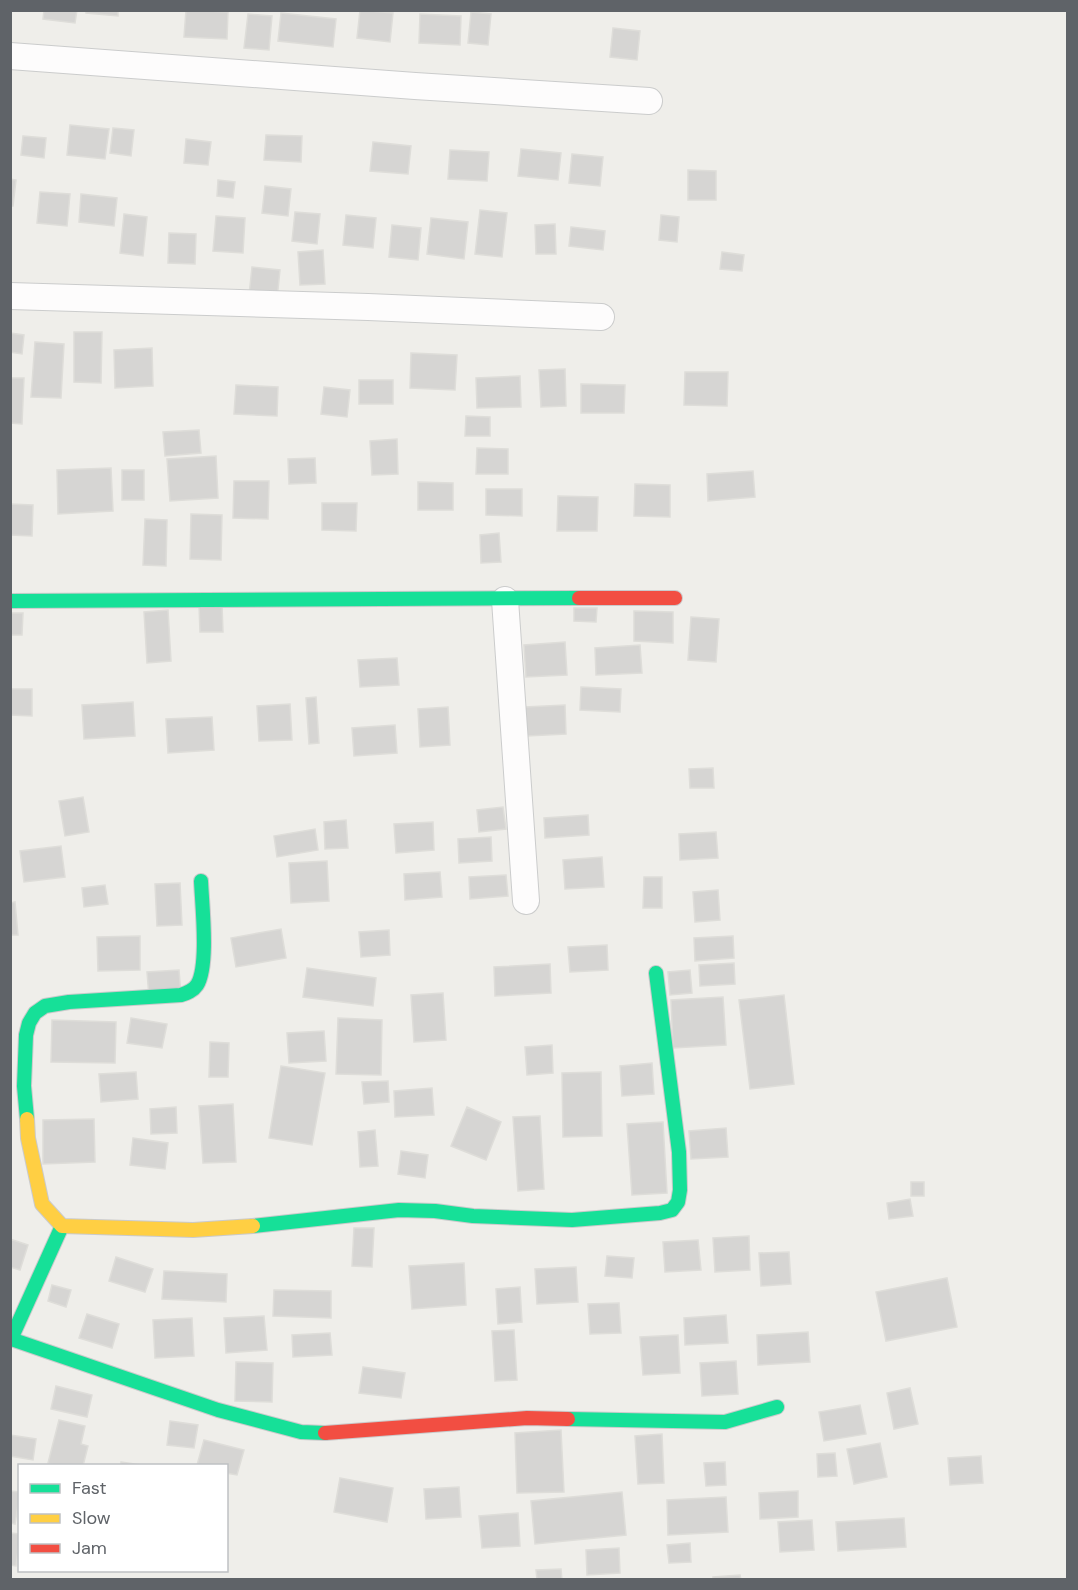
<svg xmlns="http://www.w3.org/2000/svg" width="1078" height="1590" viewBox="0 0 1078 1590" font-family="'DM Sans',sans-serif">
<rect width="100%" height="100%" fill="#efeeea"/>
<!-- building -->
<path fill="#d6d5d3" stroke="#deddd9" stroke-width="1.5" d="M44 10H77L75 23 43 19Z
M86 10H118V16L86 13Z
M186 10 228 12 227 39 184 37Z
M360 10 393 13 390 42 357 38Z
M471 12 491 14 488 45 468 43Z
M281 13 336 19 333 47 278 41Z
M248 14 272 16 269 50 244 48Z
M420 14 461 16 460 45 419 43Z
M613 28 640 31 637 60 610 57Z
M70 125 109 129 105 159 67 155Z
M113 128 134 130 131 156 110 153Z
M266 135 302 136 301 162 264 160Z
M23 136 46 138 44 158 21 155Z
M186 139 211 142 208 165 184 163Z
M373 142 411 146 408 174 370 171Z
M521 149 561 153 558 180 518 176Z
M450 150 489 152 487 181 448 179Z
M572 154 603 157 600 186 569 183Z
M688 170 716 171V200H688Z
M10 179 16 180 13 206H10Z
M218 180 235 182 233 198 217 196Z
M265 186 291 189 288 216 262 213Z
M40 192 70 194 67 226 37 223Z
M81 194 117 198 114 226 79 222Z
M480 210 507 213 502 257 475 254Z
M295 212 320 214 317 244 292 241Z
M124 214 147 217 143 256 120 253Z
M346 215 376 218 373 248 343 245Z
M661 215 679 217 677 242 659 240Z
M216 216 245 218 243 253 213 251Z
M431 218 468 222 464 259 427 254Z
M555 224 556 254H536L535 225Z
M392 225 421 228 418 260 389 257Z
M571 227 605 231 603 250 569 246Z
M169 233 196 234 195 264 168 263Z
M323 250 325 284 300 285 298 252Z
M722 252 744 255 742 271 720 269Z
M252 267 280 270 277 299 249 295Z
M74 332H102L101 383 74 382Z
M10 333 24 335 22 354 10 352Z
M35 342 64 344 61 398 31 397Z
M152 348 153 386 115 388 114 350Z
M411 353 457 355 455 390 410 388Z
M565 369 566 406 541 407 539 370Z
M685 372H728L727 406 684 405Z
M520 376 521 407 477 408 476 378Z
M10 378H24L22 424 10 423Z
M359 380H393V404H359Z
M581 384 625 385 624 413H581Z
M236 385 278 387 277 416 234 414Z
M324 387 350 390 347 417 321 414Z
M466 416 490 417V436H465Z
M199 430 201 453 165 456 163 432Z
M397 439 398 474 372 475 370 441Z
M477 448 508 449V474H476Z
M216 456 218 498 170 501 167 459Z
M315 458 316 483 289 484 288 459Z
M111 468 113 511 58 514 57 470Z
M122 470H144V500H122Z
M753 471 755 497 708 501 707 474Z
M234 481H269L268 519 233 518Z
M418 482 453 483V510H418Z
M635 484 670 485V517L634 516Z
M486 489H522V516L486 515Z
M558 496 598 497 597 531H557Z
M322 503H357L356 531 322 530Z
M10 504 33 505 32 536 10 535Z
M191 514 222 515 221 560 190 559Z
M145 519 167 520 166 566 143 565Z
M499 533 501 562 481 563 480 535Z
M199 605H222L223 632H200Z
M574 608H597L596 622 574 621Z
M168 610 171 661 147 663 144 612Z
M634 611 673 612V643L634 641Z
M10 613H23L22 635H10Z
M691 617 719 619 716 662 688 660Z
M565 642 567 675 526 677 524 645Z
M640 645 642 673 596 675 595 648Z
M397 658 399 685 360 687 358 660Z
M581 687 621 689 620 712 580 710Z
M10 689H32V716L10 715Z
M316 697 319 743 309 744 306 698Z
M133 702 135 736 84 739 82 705Z
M290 704 292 740 259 741 257 706Z
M565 705 566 734 527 736 525 707Z
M448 707 450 745 420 747 418 709Z
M212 717 214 750 168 753 166 719Z
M395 725 397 753 354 756 352 728Z
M713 768 714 788H690L689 769Z
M83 797 89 832 65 836 59 801Z
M503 807 506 829 479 832 477 810Z
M588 815 589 835 545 838 544 818Z
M346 820 348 848 325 849 324 822Z
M433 822 434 850 396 853 394 824Z
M315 829 318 850 277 857 274 836Z
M716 832 718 858 680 860 679 834Z
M491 837 492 861 459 863 458 839Z
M61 846 65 877 24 882 20 851Z
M602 857 604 887 565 889 563 860Z
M327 861 329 901 291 903 289 863Z
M440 872 442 897 405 900 404 874Z
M506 875 508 896 470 899 469 877Z
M644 877H662V908H643Z
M180 883 182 925 157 926 155 884Z
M105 885 108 904 84 907 82 888Z
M718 890 720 920 695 922 693 892Z
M15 902 18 935H10V903Z
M281 929 286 958 236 967 231 938Z
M389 930 390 955 361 957 359 932Z
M140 936V970L98 971 97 937Z
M733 936 734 958 695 961 694 938Z
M607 945 608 970 570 972 568 947Z
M734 963 735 984 700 986 699 965Z
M550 964 551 993 495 996 494 967Z
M307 968 376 978 373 1006 303 997Z
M179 970 181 995 149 997 147 972Z
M690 970 692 993 670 995 668 972Z
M443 993 446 1040 414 1042 411 995Z
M784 995 794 1084 750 1089 739 1000Z
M723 997 726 1045 673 1048 671 1000Z
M131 1018 167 1024 162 1048 127 1043Z
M338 1018 382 1020 381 1075 336 1074Z
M52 1020 116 1022 115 1063 51 1062Z
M324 1031 326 1061 289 1063 287 1033Z
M210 1042 229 1043 228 1077H209Z
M552 1045 553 1073 527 1075 525 1047Z
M652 1063 654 1094 622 1096 620 1066Z
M281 1066 325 1073 312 1145 269 1138Z
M136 1072 138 1099 101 1102 99 1074Z
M601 1072 602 1136 563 1137 562 1073Z
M388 1081 389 1102 364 1104 362 1082Z
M432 1088 434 1115 395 1117 394 1091Z
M233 1104 236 1162 203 1163 199 1106Z
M176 1107 177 1133 151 1134 150 1109Z
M467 1107 501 1122 486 1160 451 1146Z
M540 1116 544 1189 518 1191 513 1117Z
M94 1119 95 1162 43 1164V1120Z
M663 1122 667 1193 632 1195 627 1124Z
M726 1128 728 1157 691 1159 689 1131Z
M375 1130 378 1166 360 1167 358 1132Z
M133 1138 168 1143 165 1169 130 1165Z
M401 1151 428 1155 425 1178 398 1174Z
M911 1182H924V1196H911Z
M910 1199 913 1216 889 1219 887 1203Z
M354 1228H374L372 1267 352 1266Z
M749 1236 750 1270 715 1272 713 1238Z
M10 1239 28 1245 20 1270 10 1267Z
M698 1240 701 1270 665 1272 663 1242Z
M789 1252 791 1284 761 1286 759 1253Z
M607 1256 634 1258 632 1278 605 1276Z
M116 1257 153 1269 145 1292 109 1281Z
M464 1263 466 1305 412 1309 409 1266Z
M576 1267 578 1302 537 1304 535 1269Z
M164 1271 227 1274 226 1302 162 1299Z
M947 1278 957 1327 886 1341 876 1292Z
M52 1285 71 1290 66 1307 48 1301Z
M520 1287 522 1322 498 1324 496 1289Z
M274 1290 331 1291V1318L273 1316Z
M619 1303 621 1333 590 1334 588 1304Z
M87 1314 119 1324 112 1348 79 1338Z
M726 1315 728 1343 685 1345 684 1318Z
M264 1316 267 1350 226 1353 224 1318Z
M192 1318 194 1356 155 1358 153 1320Z
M514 1330 517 1380 495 1381 492 1331Z
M808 1332 810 1362 758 1365 757 1335Z
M330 1333 332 1355 293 1357 292 1335Z
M678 1335 680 1373 643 1375 640 1337Z
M736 1361 738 1394 702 1396 700 1363Z
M236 1362 273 1363 272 1402 235 1401Z
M363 1367 405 1373 401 1398 359 1393Z
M56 1386 92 1395 87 1417 51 1409Z
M910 1388 918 1424 894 1429 887 1393Z
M860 1405 866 1434 824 1441 819 1412Z
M59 1420 85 1426 81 1444 88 1446 83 1466H57L48 1463Z
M170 1421 198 1425 194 1448 167 1445Z
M561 1430 564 1492 517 1493 515 1433Z
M662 1434 664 1483 638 1484 635 1436Z
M10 1435 36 1439 33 1460 10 1456Z
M204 1440 244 1450 237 1475 226 1473V1466L197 1465Z
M880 1443 887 1477 854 1484 847 1449Z
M835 1453 837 1476 818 1477 817 1454Z
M981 1456 983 1483 950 1485 948 1458Z
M121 1462 148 1466H121Z
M725 1462 726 1485 706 1486 704 1463Z
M340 1478 393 1488 387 1522 334 1512Z
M459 1487 461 1517 426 1519 424 1489Z
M10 1491 20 1492 15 1524 10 1523Z
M798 1491V1517L760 1519 759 1493Z
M622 1492 626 1535 535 1544 531 1501Z
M726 1497 728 1532 668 1535 667 1500Z
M518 1513 520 1546 482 1548 479 1516Z
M904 1518 906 1547 838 1551 836 1522Z
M812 1520 814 1550 780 1552 778 1522Z
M10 1533 20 1534 16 1566 10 1565Z
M690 1543 691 1562 669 1563 667 1545Z
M619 1548 620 1573 587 1575 586 1550Z
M561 1569 562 1580H537L536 1570Z
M740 1575 741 1580H713V1577Z"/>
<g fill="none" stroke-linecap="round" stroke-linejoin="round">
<defs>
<path id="street" d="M10 56 415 86 649 101
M10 296 368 307 601 317
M505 600 526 901"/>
<path id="fast" d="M10 601 579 598
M27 1119 24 1086 26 1035 29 1023 35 1013 45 1006 69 1002 181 995C187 993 193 991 197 985 209 966 202 905 201 881
M62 1226 11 1339 218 1410 301 1432 325 1433
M253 1226 399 1210 435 1211 473 1216 572 1220 660 1213 672 1210 678 1202 680 1190 679 1152 656 973
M568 1419 725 1422 777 1407"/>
<path id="slow" d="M27 1119 28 1138 42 1204 62 1226 193 1230 253 1226"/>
<path id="jam" d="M579 598H675
M325 1433 527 1418 568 1419"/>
</defs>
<!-- street casing -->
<use href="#street" stroke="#cbcccc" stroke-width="28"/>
<!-- fast casing -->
<use href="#fast" stroke="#cacacb" stroke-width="16"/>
<!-- slow casing -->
<use href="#slow" stroke="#cacacb" stroke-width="16"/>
<!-- jam casing -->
<use href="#jam" stroke="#cacacb" stroke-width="16"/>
<!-- street -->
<use href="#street" stroke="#fdfcfc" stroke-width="26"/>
<!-- fast -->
<use href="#fast" stroke="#16e098" stroke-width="14"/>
<!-- slow -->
<use href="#slow" stroke="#ffcf43" stroke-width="14"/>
<!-- jam -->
<use href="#jam" stroke="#f24e42" stroke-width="14"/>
</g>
<!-- border -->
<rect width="1078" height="1590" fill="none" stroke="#5f6368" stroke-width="24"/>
<!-- legend -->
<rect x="18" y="1464" width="210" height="108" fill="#ffffff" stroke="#bfc1c3" stroke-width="1.5"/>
<rect x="30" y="1484" width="30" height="9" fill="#16e098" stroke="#bfc1c3" stroke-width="1.5"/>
<text x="72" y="1494" font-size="18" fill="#5f6368">Fast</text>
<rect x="30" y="1514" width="30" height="9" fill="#ffcf43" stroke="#bfc1c3" stroke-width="1.5"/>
<text x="72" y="1524" font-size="18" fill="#5f6368">Slow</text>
<rect x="30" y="1544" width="30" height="9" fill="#f24e42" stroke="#bfc1c3" stroke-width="1.5"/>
<text x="72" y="1554" font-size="18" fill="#5f6368">Jam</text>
</svg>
